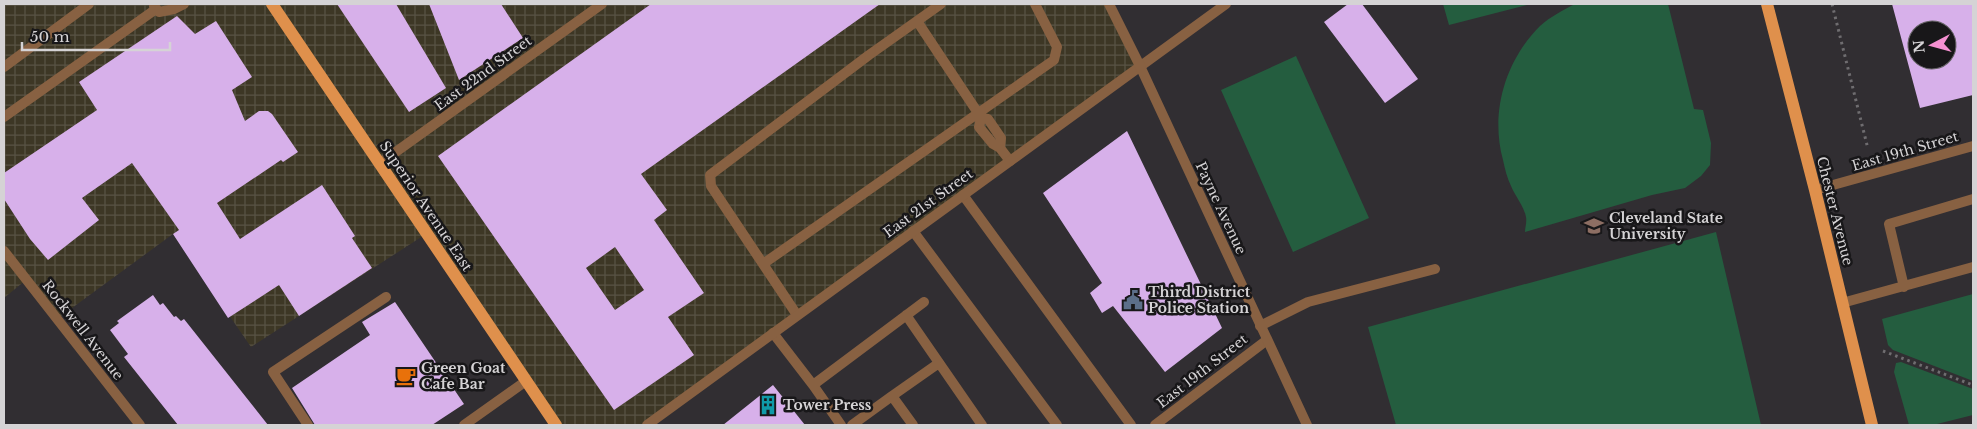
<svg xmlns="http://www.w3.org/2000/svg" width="1977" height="429" viewBox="0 0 1977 429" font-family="'Libre Baskerville',serif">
<defs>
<pattern id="industrial-grid" width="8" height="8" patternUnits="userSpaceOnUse" patternTransform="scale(1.25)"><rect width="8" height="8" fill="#3d3725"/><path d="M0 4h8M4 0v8" fill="none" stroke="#585344"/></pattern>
</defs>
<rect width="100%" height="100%" fill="#312e32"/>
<!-- industrial -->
<path fill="url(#industrial-grid)" d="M4 4H1109L1140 66 647 425H556L426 234 251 347 173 234 57 319 26 280 4 298Z"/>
<!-- grass -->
<path fill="#245d3f" d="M1443 4H1531L1449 25Z
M1575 4H1668L1694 109 1703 110 1711 143 1710 165 1701 176 1685 188 1652 195 1525 232C1525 228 1527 222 1526 217 1524 206 1515 196 1511 186 1507 178 1505 169 1503 160 1490 113 1505 61 1540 26 1550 17 1563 10 1575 4Z
M1296 56 1369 218 1293 252 1221 90Z
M1716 232 1761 425H1396L1368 327Z
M1973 294V381L1893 350 1888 345 1882 319Z
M1901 362 1973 389V415L1933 425H1909L1894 372 1896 363Z"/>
<!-- building -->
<path fill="#d7b0ea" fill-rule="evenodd" d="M337 4H396L446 88 409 112Z
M429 4H501L523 38 459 80Z
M651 4H880L641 174 667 210 654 220 704 293 668 317 694 355 614 410 438 156ZM615 247 644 290 615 310 586 268Z
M1348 4H1362L1418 79 1385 103 1324 22Z
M1892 4H1973V95L1920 108ZM1917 30H1947V60H1917Z
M177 16 195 34 216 21 252 77 232 90 245 121 259 111H268L272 114 298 152 283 162 281 160 217 203 240 239 322 185 355 236 352 238 372 268 299 316 279 285 228 318 173 234 179 230 132 163 82 198 99 220 48 260 30 239 4 199V173L97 110 79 82Z
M1127 131 1222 328 1165 372 1113 306 1102 313 1090 293 1102 283 1043 193Z
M153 295 160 305 163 303 174 317 176 316 181 321 184 319 268 425H178L124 357 128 354 110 330 119 323 117 321Z
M395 302 464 404 432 425H315L292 388 370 335 362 322Z
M773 385 805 425H723Z"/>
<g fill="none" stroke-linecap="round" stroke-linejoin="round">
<!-- path -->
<path stroke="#6f6d70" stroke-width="3" stroke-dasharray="2.5 4" stroke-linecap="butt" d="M1832 4 1868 149
M1883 351 1973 385"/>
<!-- service -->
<path stroke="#886142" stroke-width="10" d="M154 6 159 12 174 9 184 4
M917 21 978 113 981 118 988 119 1001 138 1000 148
M4 67 89 4
M4 117 156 9
M981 118 979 127 993 144 1000 148 1010 161
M963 195 1131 425
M913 231 1057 425
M763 264 1054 60 1057 47 1035 4
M1904 287 1889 224 1973 199
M1842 303 1973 267
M797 315 711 186 710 175 869 55 941 4
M906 315 982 425
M1260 326 1308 302 1435 269
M773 333 813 385 924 302
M813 385 841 425
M892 396 939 363
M308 425 273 372 386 297
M464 425 526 381
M852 425 892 396 913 425"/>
<!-- minor -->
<path stroke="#886142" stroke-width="10" d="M379 164 602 4
M1815 190 1973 146
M4 251 140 425
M647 425 1226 4
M1155 425 1267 340"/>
<!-- tertiary -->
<path stroke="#886142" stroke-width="10" d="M1109 4 1140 66 1307 425"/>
<!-- primary -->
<path stroke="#df904c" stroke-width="12" d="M272 4 556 425
M1767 4 1815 190 1872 425"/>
</g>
<!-- icons -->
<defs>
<symbol id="university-bare" viewBox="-9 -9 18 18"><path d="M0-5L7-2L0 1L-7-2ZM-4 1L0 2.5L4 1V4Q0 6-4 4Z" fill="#8d6e63" stroke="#181719" stroke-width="2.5" paint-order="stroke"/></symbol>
<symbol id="civic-bare" viewBox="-9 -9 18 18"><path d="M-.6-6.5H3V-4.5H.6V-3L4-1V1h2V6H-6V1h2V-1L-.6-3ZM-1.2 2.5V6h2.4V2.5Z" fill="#5c6f8a" stroke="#181719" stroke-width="2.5" paint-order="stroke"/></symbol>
<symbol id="cafe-bare" viewBox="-9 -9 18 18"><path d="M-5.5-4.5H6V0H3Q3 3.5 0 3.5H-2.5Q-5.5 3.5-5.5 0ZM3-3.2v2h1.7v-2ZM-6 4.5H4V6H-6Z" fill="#e8710a" stroke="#181719" stroke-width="2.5" paint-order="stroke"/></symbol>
<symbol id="building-bare" viewBox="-9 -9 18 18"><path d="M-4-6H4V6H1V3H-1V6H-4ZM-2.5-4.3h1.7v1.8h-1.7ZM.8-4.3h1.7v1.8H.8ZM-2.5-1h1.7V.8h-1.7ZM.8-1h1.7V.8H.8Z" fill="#0f9aa8" stroke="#181719" stroke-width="2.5" paint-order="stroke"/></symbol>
</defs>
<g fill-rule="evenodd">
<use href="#university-bare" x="1580" y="212" width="28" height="28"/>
<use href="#civic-bare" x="1119" y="286" width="28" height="28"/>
<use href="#cafe-bare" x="392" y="362" width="28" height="28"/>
<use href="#building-bare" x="754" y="391" width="28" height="28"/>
</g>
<g text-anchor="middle" stroke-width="5" stroke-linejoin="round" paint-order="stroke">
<!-- street labels -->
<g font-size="14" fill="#d5d3d5" stroke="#181719">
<text transform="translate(483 73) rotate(-36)" y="5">East 22nd Street</text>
<text transform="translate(1905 151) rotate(-16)" y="5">East 19th Street</text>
<text transform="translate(928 203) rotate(-36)" y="5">East 21st Street</text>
<text transform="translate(426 206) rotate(56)" y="5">Superior Avenue East</text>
<text transform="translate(1221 208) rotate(65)" y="5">Payne Avenue</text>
<text transform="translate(1835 211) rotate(76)" y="5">Chester Avenue</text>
<text transform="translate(83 330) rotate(52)" y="5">Rockwell Avenue</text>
<text transform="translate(1202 371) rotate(-38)" y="5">East 19th Street</text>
</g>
<!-- poi labels -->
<g font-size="14" font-weight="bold" fill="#d5d3d5" stroke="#181719" text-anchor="start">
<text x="1609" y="223">Cleveland State<tspan x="1609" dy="16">University</tspan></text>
<text x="1148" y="297">Third District<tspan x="1148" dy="16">Police Station</tspan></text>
<text x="421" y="373">Green Goat<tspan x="421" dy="16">Cafe Bar</tspan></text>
<text x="783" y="410">Tower Press</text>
</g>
</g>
<!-- border -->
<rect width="1977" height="429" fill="none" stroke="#d5d3d5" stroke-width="10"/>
<!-- north arrow -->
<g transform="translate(1932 45) rotate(264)"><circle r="24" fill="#181719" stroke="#646264"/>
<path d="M0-4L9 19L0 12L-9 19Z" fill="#f590d1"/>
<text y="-8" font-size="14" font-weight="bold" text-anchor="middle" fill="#d5d3d5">N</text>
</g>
<!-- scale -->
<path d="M22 42v8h148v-8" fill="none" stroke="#d5d3d5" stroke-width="2.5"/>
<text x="30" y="42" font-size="15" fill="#d5d3d5" stroke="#181719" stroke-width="4" paint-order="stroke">50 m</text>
</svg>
